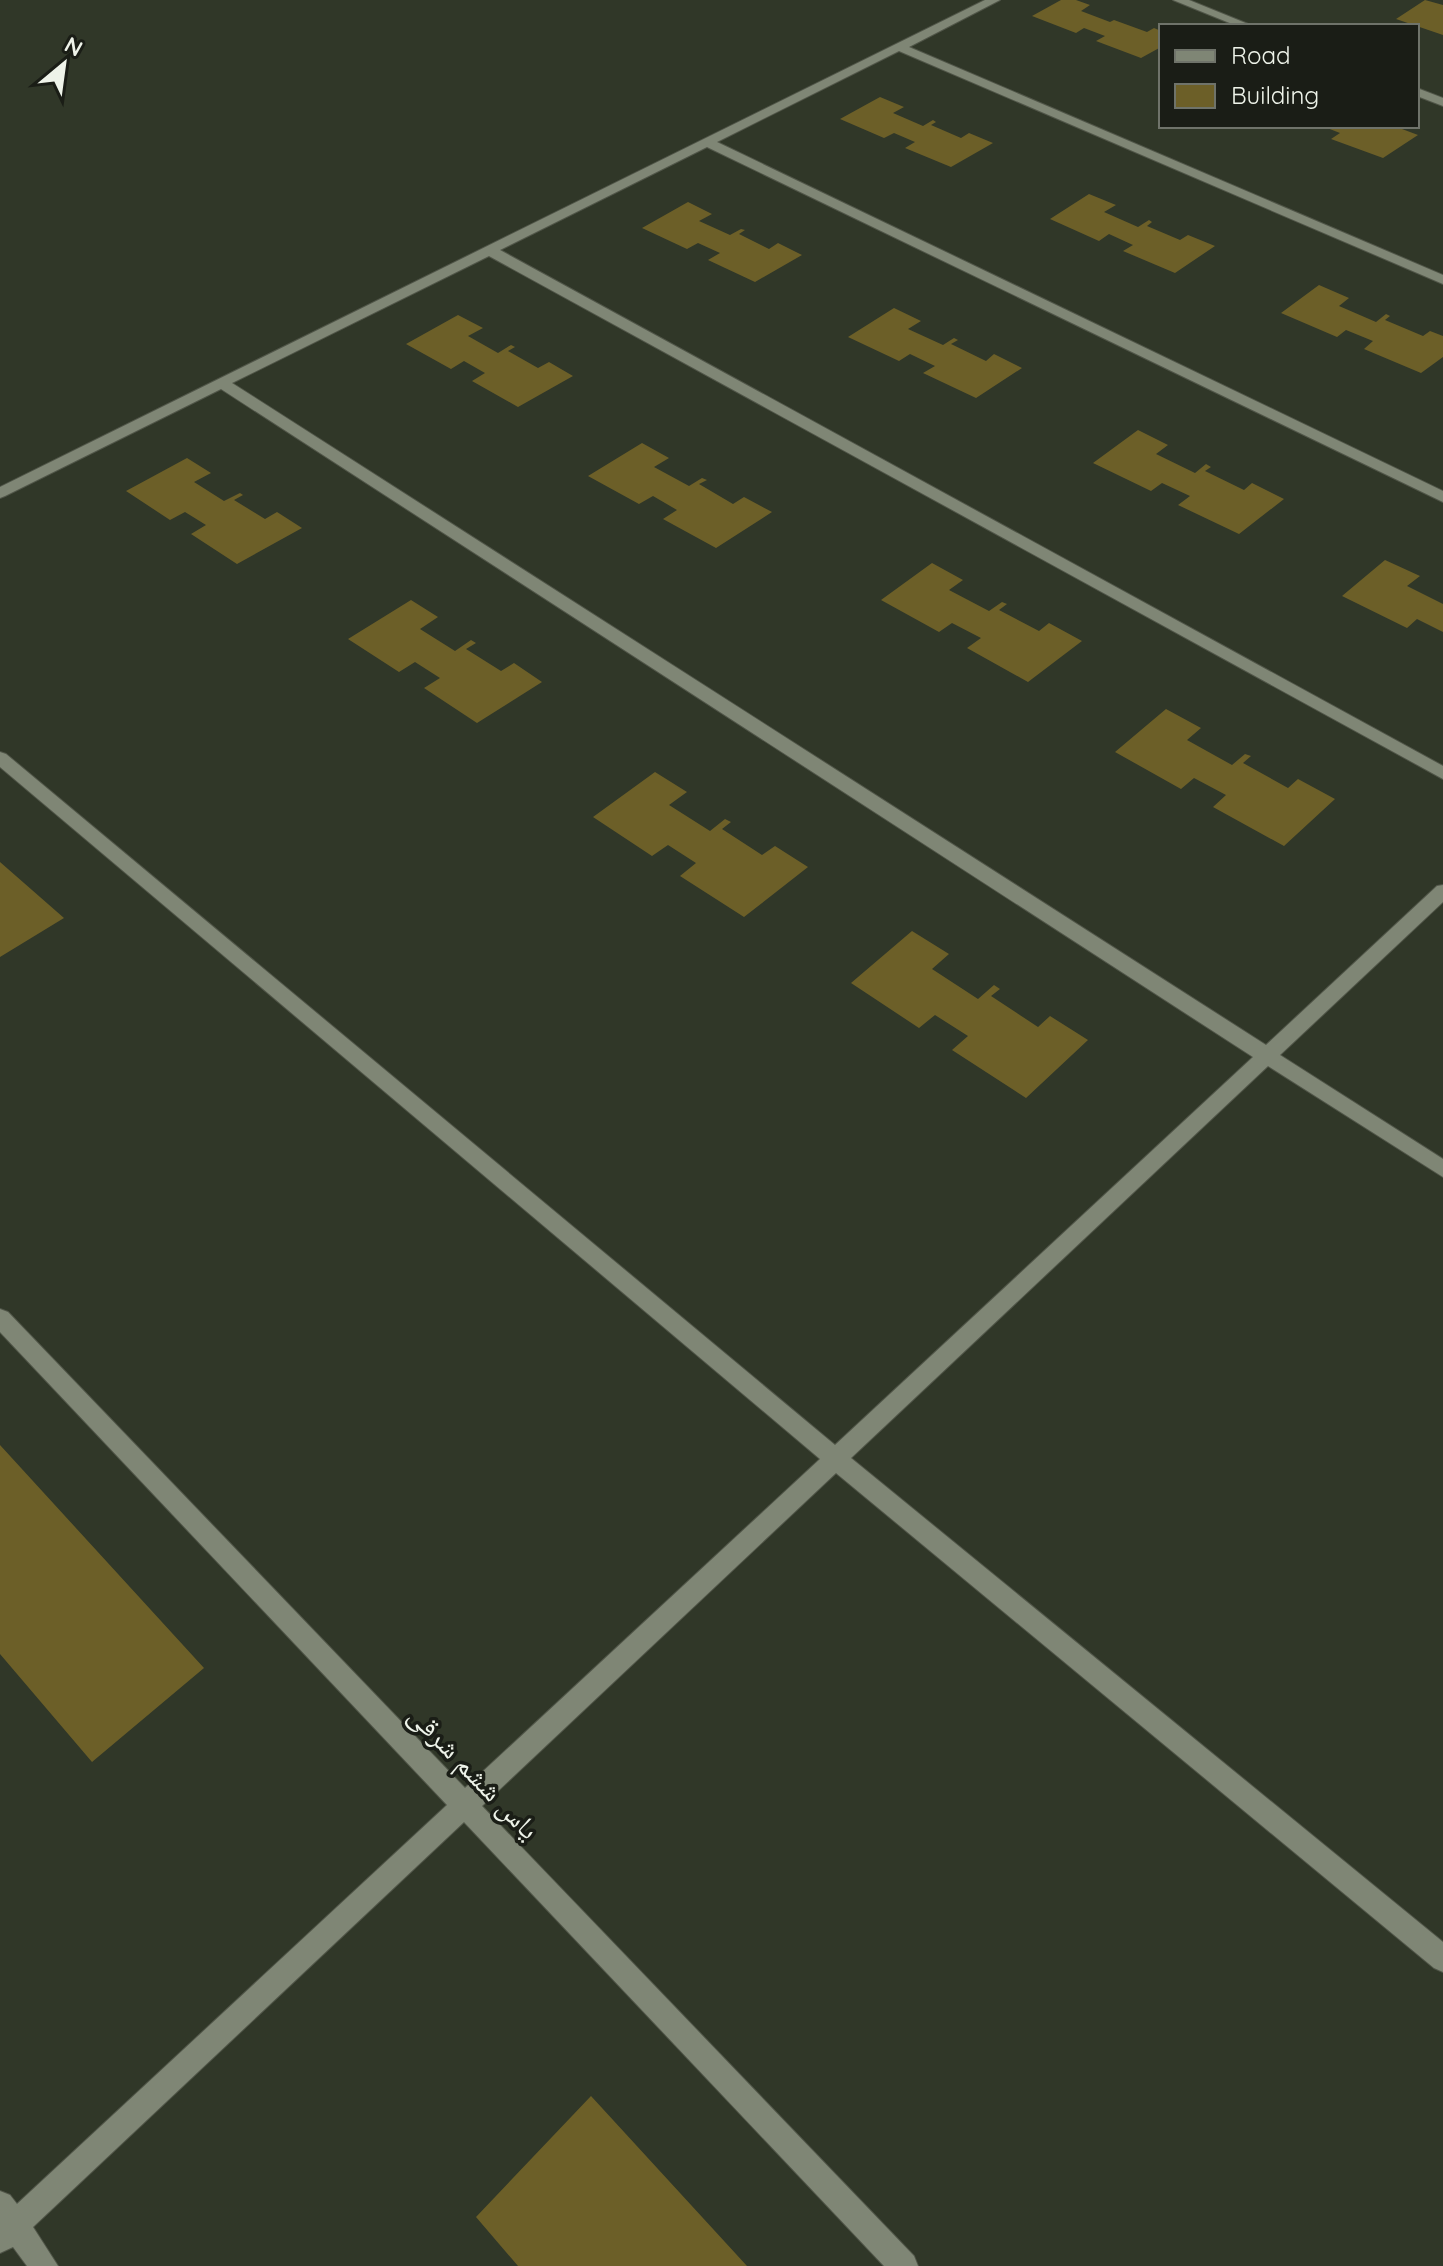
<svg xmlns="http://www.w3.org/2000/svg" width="1443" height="2266" viewBox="0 0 1443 2266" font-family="Quicksand,'Noto Naskh Arabic',sans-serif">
<rect width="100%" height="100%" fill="#303728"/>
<!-- building -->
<path fill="#6c5f28" d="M1061 0H1076L1090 5 1081 11 1110 22 1114 20 1147 32 1154 28 1161 31V47L1141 58 1096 41 1105 36 1084 28 1076 33 1032 16Z
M1425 0 1443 5V35L1396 19Z
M880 97 904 107 893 113 923 126 933 120 936 122 931 125 961 138 969 133 993 143 951 167 905 148 915 142 894 133 884 138 840 119Z
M1322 126H1376L1384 129 1394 126 1418 135 1383 158 1331 139 1340 133Z
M1089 194 1116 205 1104 212 1138 227 1149 220 1152 222 1147 226 1180 240 1188 235 1215 246 1175 273 1123 251 1133 245 1109 234 1099 241 1050 219Z
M688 202 712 214 699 221 730 235 741 229 745 230 739 234 769 249 778 243 802 255 755 282 708 260 720 253 698 243 687 249 642 228Z
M1319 285 1349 298 1339 306 1376 322 1386 314 1390 316 1385 320 1423 336 1430 331 1443 336V357L1421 373 1364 349 1373 341 1346 330 1337 337 1281 313Z
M894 308 921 321 908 329 943 345 954 338 958 340 951 344 986 361 994 354 1022 368 976 398 923 373 935 366 910 354 899 361 848 337Z
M458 315 483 328 468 336 498 353 511 345 515 347 508 351 538 368 549 362 573 376 518 407 472 381 485 373 464 361 451 369 406 344Z
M1138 430 1168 445 1156 454 1195 473 1206 464 1211 467 1205 471 1244 490 1252 483 1284 499 1239 534 1178 505 1190 496 1162 483 1151 491 1093 463Z
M642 443 669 458 654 467 689 486 702 478 707 480 699 484 733 504 744 497 772 512 716 548 663 519 677 510 653 496 639 504 588 476Z
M187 458 211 473 194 482 224 501 240 493 243 495 234 500 265 519 277 512 302 528 237 564 191 534 206 525 185 512 170 520 126 491Z
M1385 560 1420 576 1407 586 1443 604V632L1417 619 1407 628 1342 596Z
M932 563 963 580 949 590 989 611 1002 602 1007 604 999 610 1039 631 1049 623 1082 641 1028 682 967 648 981 638 952 623 939 632 881 600Z
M411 600 438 617 420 629 455 651 471 640 476 643 466 649 501 671 514 663 542 682 477 723 424 688 440 678 415 662 399 672 348 639Z
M1166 709 1201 728 1187 740 1232 765 1245 754 1251 756 1243 763 1288 788 1298 779 1335 799 1284 846 1213 807 1226 795 1194 778 1181 789 1115 752Z
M655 772 687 792 669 805 710 831 725 819 731 822 722 829 762 855 775 846 808 867 744 917 680 876 696 863 668 845 652 856 593 817Z
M0 862 64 918 0 957Z
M912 931 949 954 932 969 978 999 994 985 1000 989 991 996 1038 1027 1050 1016 1088 1040 1026 1098 952 1050 968 1036 935 1015 919 1028 851 983Z
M0 1445 204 1668 92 1762 0 1654Z
M591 2096 747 2266H518L476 2217Z"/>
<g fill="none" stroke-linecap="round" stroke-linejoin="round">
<defs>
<path id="minor" d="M985 0H1000L909 47 1443 275V284L899 51 717 142 1443 491V502L707 147 500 250 1443 766V779L489 256 232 383 1266 1045 1437 886 1443 885V902L1280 1055 1443 1159V1177L1268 1066 851 1458 1443 1942V1972L1434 1968 836 1473 482 1806 914 2256 918 2266H884L464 1822 33 2227 58 2266H27L13 2247 0 2253V2191L10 2195 17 2204 447 1805 0 1332V1309L8 1312 465 1788 820 1459 0 767V752L6 754 835 1445 1253 1057 221 389 5 496 0 498V487Z
M1173 0H1189L1253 26H1237Z
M1417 88 1443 98V106L1417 96Z"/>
</defs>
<!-- minor casing -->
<use href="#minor" stroke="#505548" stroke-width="2"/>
<!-- minor -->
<use href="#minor" fill="#7f8675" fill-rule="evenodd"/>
</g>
<g text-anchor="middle" stroke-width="7" stroke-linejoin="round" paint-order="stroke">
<!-- near-street labels -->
<g font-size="28" fill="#eef3e9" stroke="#1a1d16">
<text transform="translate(474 1772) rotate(46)" y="10">یاس ششم شرقی</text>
</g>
</g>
<!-- legend -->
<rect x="1159" y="24" width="260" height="104" fill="#1a1d16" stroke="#6f736a" stroke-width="2"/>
<rect x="1175" y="50" width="40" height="12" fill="#7f8675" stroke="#6f736a" stroke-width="2"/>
<text x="1231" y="64" font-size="24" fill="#eef3e9">Road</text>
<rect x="1175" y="84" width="40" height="24" fill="#6c5f28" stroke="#6f736a" stroke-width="2"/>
<text x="1231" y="104" font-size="24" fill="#eef3e9">Building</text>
<!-- north arrow -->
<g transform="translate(64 64) rotate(29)" stroke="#1a1d16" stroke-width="6" paint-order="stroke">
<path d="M0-6L14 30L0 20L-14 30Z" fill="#eef3e9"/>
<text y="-12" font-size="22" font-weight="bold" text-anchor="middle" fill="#eef3e9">N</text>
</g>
</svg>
